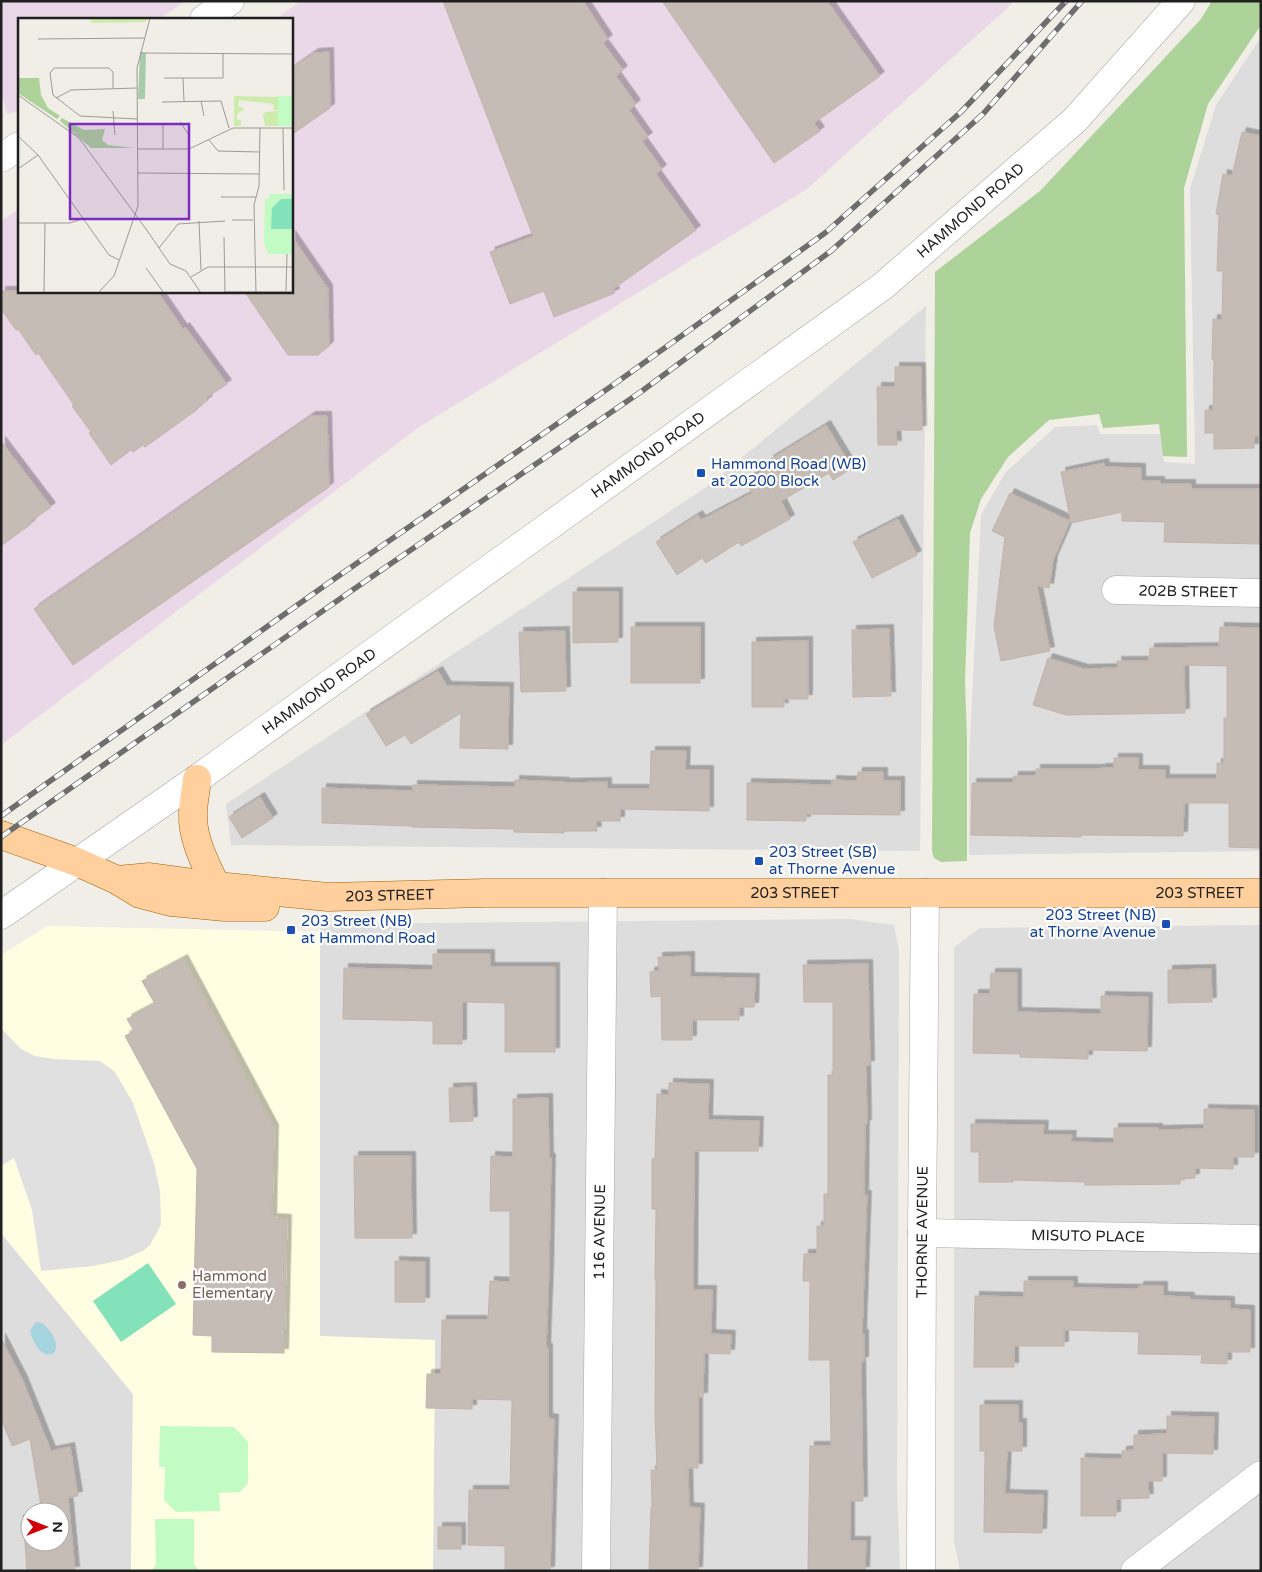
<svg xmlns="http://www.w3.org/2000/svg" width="1262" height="1572" viewBox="0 0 1262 1572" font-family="'Varela Round',sans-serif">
<defs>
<filter id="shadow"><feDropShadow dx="4.5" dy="-4.5" stdDeviation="0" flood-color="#0004"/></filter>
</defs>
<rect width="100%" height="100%" fill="#f1ede7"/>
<!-- residential -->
<path fill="#dedddd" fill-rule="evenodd" d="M1261 37V851L969 855V762L981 515 1005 473 1055 427 1097 425 1100 434H1160L1164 462 1195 464 1190 189 1216 105Z
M926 306 920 851 231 845 226 804 705 488Z
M849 919 894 925 899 951 897 1487 900 1571H433L435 1340 320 1337V932L322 924Z
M1261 925V1571H960L954 1541V947L980 928Z
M1 1233 133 1394 131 1571H1ZM30 1512H60V1542H30Z"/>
<!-- industrial -->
<path fill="#ead8e8" d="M1 1H185L160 19H19V111L7 114 1 90Z
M300 1H1015L807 189 419 427 1 745V221L19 209V291H291V19H276Z"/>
<!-- education -->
<path fill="#fffee2" d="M47 926 320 932V1336L435 1340 433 1571H131L133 1394 1 1233V955Z"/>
<!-- forest -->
<path fill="#add29a" d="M1212 1H1261V25L1208 104 1184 188 1187 457 1163 456 1159 424 1103 428 1099 414 1049 420 1008 457 981 499 970 533 965 682 967 740V861L941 862 934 858 932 851 935 272 1040 191 1201 19Z"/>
<!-- park -->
<path fill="#c3fbc5" d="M160 1426 234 1427 248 1442V1483L240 1492 219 1493 220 1511 176 1512 164 1500 165 1467H159Z
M155 1519H194V1565L200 1571H151L156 1565Z"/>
<!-- pitch -->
<path fill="#83e2b9" d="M148 1263 176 1304 121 1342 93 1301Z"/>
<!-- parking -->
<path fill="#e0e0e0" d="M1 1028 21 1049 35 1056 54 1059 100 1061 115 1072 133 1103 154 1163 160 1191 161 1225 150 1245 143 1251 122 1260 93 1266 41 1271 32 1210 14 1158 1 1166Z"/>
<!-- water -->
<path fill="#a6d5e0" d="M36 1322C46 1322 55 1336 56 1345 57 1348 55 1351 54 1353 41 1360 32 1341 30 1330Z"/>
<!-- building -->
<path fill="#c6bcb6" stroke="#c3b3a8" filter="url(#shadow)" d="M443 1H583L608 39 603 43 623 70 616 76 636 104 629 110 648 137 642 141 662 169 656 174 696 230 613 289 615 293 554 317 544 291 510 304 490 252 533 236Z
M662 1H827L880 76 814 123 820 131 774 163Z
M329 52 330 108 291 135V69L314 53Z
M1242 132 1261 136V436H1254V448L1214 449V433H1205V410H1213L1214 360H1212L1213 319 1222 320 1223 271H1217L1219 215 1216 214 1223 174 1232 176Z
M291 235 328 289 329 346 318 355H288L244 291H291Z
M1 291H157L183 329 185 327 227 384 206 398 208 400 197 408 198 409 145 447 143 445 133 452 131 450 111 465 89 433 91 432 72 406 74 405 38 353 36 355 18 329 16 330 1 309Z
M895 367H921L922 430H896L897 445H878L877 387H895Z
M311 416H327L329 487 73 665 34 609Z
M826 425 852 468 833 480 829 473 781 501 790 519 741 546 739 542 706 563 702 558 677 575 656 542 698 515 701 520 752 493 745 480 772 466 769 460Z
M1 441 51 507 30 522 31 524 1 546Z
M1104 463 1105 467 1141 468V481H1160V484H1191V489H1261V544L1164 542 1165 522 1122 521V512L1071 523 1061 472Z
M1010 493 1070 521 1053 560 1049 588 1037 586 1050 651 1001 661 994 626 1005 537 992 531Z
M898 519 917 555 872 578 853 542Z
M573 592H618V642L573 643Z
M631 627H700V683H631Z
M1220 627 1261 628V848L1229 847V803H1184L1183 836 1081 835V837L971 835 972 783H1013L1014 776H1036V769H1101V768H1114V758H1138V770H1165V779H1217V763H1224V718H1227V666L1184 665 1185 713 1066 715 1033 705 1048 658 1084 669 1118 668 1117 661H1149L1150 648 1219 647Z
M889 629 891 696 853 697 852 630Z
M565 631 566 691 521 692 519 632Z
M808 641V699H784V707H752V642Z
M438 671 447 686 509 687 508 749 460 748 461 713 411 744 405 735 386 746 366 714Z
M651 751H686L685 770H709V811L620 809V821H596L597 831H564V833L514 832V829L412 827V826L322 823V788L413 791V785L515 787V780L565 782V783L607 782V789H650Z
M858 772H883V781H900V815L806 814V821L747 820V783L832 785V780L857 781Z
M260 797 273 818 242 838 229 817Z
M433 954H490V967H555V1052H505V1003L462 1002V1044H433V1021L343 1019 344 968 433 970Z
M690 956V977L755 978 754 1007H739V1020H692V1040H662L661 996 651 997 650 972 659 971 658 957Z
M183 959 274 1129 272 1218 287 1219 284 1353 212 1352V1336L193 1335 197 1169 125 1036 134 1031 127 1019 155 1004 142 981Z
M868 964 870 1065H866L867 1124H865L864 1195H867L866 1219 862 1334H864V1361H861L863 1501H850V1541H866L865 1571H808L810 1446H831L830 1360H809L810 1281H803L804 1254H817V1226H824V1194H828V1075H833V1002H804L803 965Z
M1211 969 1212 1002 1168 1003V970Z
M991 973H1017V1012L1101 1014V996L1148 997 1147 1051 1088 1050V1059L1020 1057V1054L973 1053 974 994H990Z
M669 1083 709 1084 708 1120 759 1121 758 1151H694L693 1290H712L711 1334 731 1335 730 1354 704 1353 703 1397H698V1468H688L689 1507 700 1508 698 1571H649L651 1507H652L651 1470H657L655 1416 656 1280H655L656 1209H652V1159H655L657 1094 669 1095Z
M472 1087 473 1121 450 1122 449 1088Z
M548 1098 549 1158H551L549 1270 546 1348H548V1418L554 1419 550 1571H505V1546L468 1545 469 1490H510L512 1400 472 1399V1409L426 1408 427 1374H441L442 1320H488L490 1281 510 1282V1211H490L491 1156 513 1157V1099Z
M1204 1109 1254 1110V1157H1233V1169L1195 1168V1178L1180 1179V1184L1105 1185H1085V1182L1013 1180V1182H979V1152H971V1124L1044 1125 1043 1135H1072L1071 1142 1114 1143V1128H1158V1130L1204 1129Z
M354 1156H411L412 1238H355Z
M395 1261 425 1262V1302H395Z
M1024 1281H1073V1288L1139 1289V1286H1163V1296L1190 1297V1300L1230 1301V1309L1250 1310V1352H1227V1364L1201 1363 1202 1355 1138 1354 1139 1332 1064 1330V1346H1014V1367H974L975 1296 1024 1297Z
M1 1338 23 1381 51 1451 70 1447 78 1496 68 1497 75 1571H27L23 1515 30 1514V1542H60V1512H42L30 1439 12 1446 1 1418Z
M980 1405H1018V1423H1022V1451H1007L1005 1494 1043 1495 1042 1533 984 1532 985 1451H980Z
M1167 1416 1214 1417 1213 1454 1162 1453V1481H1148L1149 1498 1116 1499V1516H1081V1458L1122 1459V1451L1134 1450V1435L1167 1434Z
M438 1527H461V1549H438Z"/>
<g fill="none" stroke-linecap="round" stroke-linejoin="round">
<defs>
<g id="minor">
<path d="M204 19 230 1"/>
<path d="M1 158 19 146"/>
<path id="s1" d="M1116 590 1261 593"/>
<path id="s2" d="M1 915 197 779 883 286 1075 120 1181 1"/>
<path id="s3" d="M922 1233 1255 1239"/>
<path id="s4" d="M596 1571 603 893"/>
<path id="s5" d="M921 1571 922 1233 925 893"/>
<path d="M1135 1571 1261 1475"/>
</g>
<g id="major">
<path d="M197 779C196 790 193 803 193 814 192 839 206 865 216 886"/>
<path d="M1 835 77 862 117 880 140 894 171 902 225 907H265"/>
<path id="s6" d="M117 880 150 877 216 886 328 897 486 893H1261"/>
</g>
</defs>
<!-- minor casing -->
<use href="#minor" stroke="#a7a7a7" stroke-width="29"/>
<!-- major casing -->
<use href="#major" stroke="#9d6200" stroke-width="29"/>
<!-- minor -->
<use href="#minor" stroke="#fff" stroke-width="28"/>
<!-- major -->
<use href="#major" stroke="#ffd09e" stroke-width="28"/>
<defs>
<path id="rail" d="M1 816 327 584 613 385 825 233 961 112 1066 1
M1 837 354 589 642 391 831 251 983 114 1082 1"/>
</defs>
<!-- rail casing -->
<use href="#rail" stroke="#6e6e6e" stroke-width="5.5"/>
<!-- rail -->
<use href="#rail" stroke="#fff" stroke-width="4" stroke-dasharray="11" stroke-linecap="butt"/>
</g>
<!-- markers -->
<g fill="#1a4fb4" stroke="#fff" stroke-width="2">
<rect x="696" y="468" width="10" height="10" rx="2.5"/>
<rect x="754" y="856" width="10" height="10" rx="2.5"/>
<rect x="1161" y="919" width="10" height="10" rx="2.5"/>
<rect x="286" y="925" width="10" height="10" rx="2.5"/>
</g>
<circle fill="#8d6e63" stroke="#fff" stroke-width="2" cx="182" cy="1285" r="5"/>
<g text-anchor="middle" stroke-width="4.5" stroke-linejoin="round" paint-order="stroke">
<!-- street labels -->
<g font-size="15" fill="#202020" stroke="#fff">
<text dy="5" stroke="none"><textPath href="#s2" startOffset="1199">HAMMOND ROAD</textPath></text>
<text dy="5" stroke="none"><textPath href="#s2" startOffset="794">HAMMOND ROAD</textPath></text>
<text dy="5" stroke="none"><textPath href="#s1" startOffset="72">202B STREET</textPath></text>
<text dy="5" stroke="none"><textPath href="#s2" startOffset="389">HAMMOND ROAD</textPath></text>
<text dy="5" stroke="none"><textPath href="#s6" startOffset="679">203 STREET</textPath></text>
<text dy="5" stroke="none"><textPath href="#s6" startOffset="1084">203 STREET</textPath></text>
<text dy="5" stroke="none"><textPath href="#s6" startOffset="274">203 STREET</textPath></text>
<text dy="5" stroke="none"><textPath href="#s4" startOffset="339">116 AVENUE</textPath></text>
<text dy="5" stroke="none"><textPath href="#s5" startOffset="339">THORNE AVENUE</textPath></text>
<text dy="5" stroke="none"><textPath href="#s3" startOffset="166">MISUTO PLACE</textPath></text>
</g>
<!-- transit labels -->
<g font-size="15" fill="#164399" stroke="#fff" text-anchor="start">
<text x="711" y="469">Hammond Road (WB)<tspan x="711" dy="17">at 20200 Block</tspan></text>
<text x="769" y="857">203 Street (SB)<tspan x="769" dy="17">at Thorne Avenue</tspan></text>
<text x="1156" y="920" text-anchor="end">203 Street (NB)<tspan x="1156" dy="17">at Thorne Avenue</tspan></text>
<text x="301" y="926">203 Street (NB)<tspan x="301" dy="17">at Hammond Road</tspan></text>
</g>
<!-- education labels -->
<g font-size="15" fill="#785e54" stroke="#fff" text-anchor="start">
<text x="192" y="1281">Hammond<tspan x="192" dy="17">Elementary</tspan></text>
</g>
</g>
<!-- overview -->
<g transform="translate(18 18)">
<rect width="275" height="275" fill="#f1ede7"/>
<path d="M72 0H129L128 4 73 5ZM216 78 260 79V92H256L255 86 221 82 220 88 227 91 219 96V102L231 101 223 102V108H216ZM256 93H260V107L275 108H247L245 95Z" fill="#ceecab"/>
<path d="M0 60H21L23 77 30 90 42 98 39 101 0 75ZM44 100 66 112 87 111 84 122 90 127 117 130H73L42 103Z" fill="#add29a"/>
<path d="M122 34 128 35 127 81H120Z" fill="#a7cbab"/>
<path d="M260 78H275V108H260ZM251 176H275V236H250L246 225 247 181H251Z" fill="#c3fbc5"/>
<path d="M263 181H275V211H253L254 190Z" fill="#83e2b9"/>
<path fill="none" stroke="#9d9b97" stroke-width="1" d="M20 21 126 20M123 35 275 36M146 60H205V35M165 60 166 83M95 70V54L91 50H36L32 55 35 77 62 98 119 101M0 77 61 120 128 211M38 80 53 72 119 70M183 83 186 98M144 84 203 83 211 110M95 93 97 117M162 104 171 117V131M265 110 266 172M0 118 20 137 91 237 101 242M191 122 200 133 241 134M119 131H171L215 110H275M145 131V106M0 151 20 137M119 155 241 156M203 179H238M214 202H235M181 203 183 252M0 205H52L64 201M128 211 152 246 168 253 183 275M206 219 207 274M141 230 160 206 207 203M128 250 146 275M173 259 190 249H275M268 273 269 236M207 274H275M26 275 27 205M80 275 96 258 120 188 119 50 132 0M238 275 236 187 241 168 242 110"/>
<path fill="#7b2cbf" fill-opacity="0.15" stroke="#7b2cbf" stroke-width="2.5" d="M52 106H171V201H52Z"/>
<rect width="275" height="275" fill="none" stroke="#202020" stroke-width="2.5"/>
</g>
<!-- border -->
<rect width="1262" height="1572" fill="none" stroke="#202020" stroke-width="5"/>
<!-- north arrow -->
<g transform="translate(45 1527) rotate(90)"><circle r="24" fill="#ffffff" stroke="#a6a6a6"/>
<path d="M0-4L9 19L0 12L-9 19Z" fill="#d1000a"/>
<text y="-8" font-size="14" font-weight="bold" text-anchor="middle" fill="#202020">N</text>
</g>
</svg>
